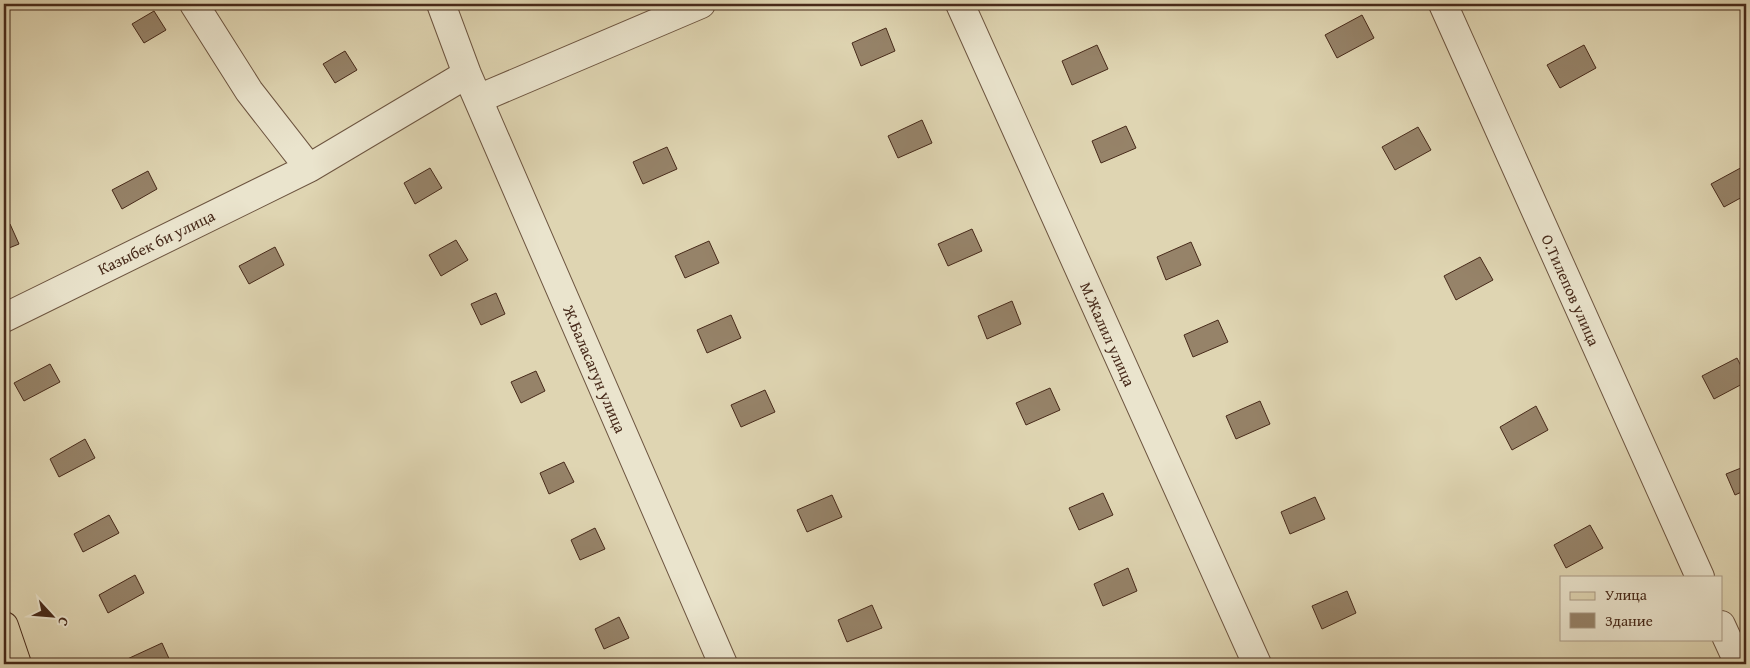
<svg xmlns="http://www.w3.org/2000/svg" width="1750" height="668" viewBox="0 0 1750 668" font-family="'Gentium Book Plus',serif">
<rect width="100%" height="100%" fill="#dfd5b2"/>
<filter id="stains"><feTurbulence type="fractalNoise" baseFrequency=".004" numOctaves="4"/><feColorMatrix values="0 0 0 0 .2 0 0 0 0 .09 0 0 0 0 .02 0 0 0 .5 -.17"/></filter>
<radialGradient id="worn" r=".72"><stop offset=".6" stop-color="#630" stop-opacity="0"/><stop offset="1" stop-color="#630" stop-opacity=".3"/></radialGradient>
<!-- building -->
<path fill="#968369" stroke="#472a1a" d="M154 11 166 30 144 43 132 24Z
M1362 15 1374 38 1337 58 1325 35Z
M886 28 895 51 861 66 852 43Z
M1097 45 1108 69 1072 85 1062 61Z
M1584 45 1596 68 1560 88 1547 65Z
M345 51 357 70 335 83 323 64Z
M922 120 932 143 898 158 888 136Z
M1126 126 1136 148 1101 163 1092 141Z
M1418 127 1431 150 1395 170 1382 147Z
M667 147 677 169 643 184 633 162Z
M1746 165V195L1724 207 1711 184Z
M430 168 442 188 415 204 404 183Z
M148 171 157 189 122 209 112 190Z
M10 224 19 244 4 250V227Z
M972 229 982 251 948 266 938 244Z
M456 240 468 260 441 276 429 255Z
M709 241 719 263 685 278 675 256Z
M1191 242 1201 265 1166 280 1157 257Z
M275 247 284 265 249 284 239 266Z
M1480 257 1493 280 1456 300 1444 276Z
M496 293 505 314 481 325 471 304Z
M1012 301 1021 324 987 339 978 316Z
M731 315 741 338 707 353 697 330Z
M1218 320 1228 342 1193 357 1184 335Z
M1737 358 1746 376V382L1714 399 1702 376Z
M50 364 60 382 24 401 14 383Z
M536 371 545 391 521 403 511 382Z
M1050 388 1060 410 1026 425 1016 403Z
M765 390 775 412 741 427 731 405Z
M1260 401 1270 424 1236 439 1226 416Z
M1536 406 1548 430 1512 450 1500 427Z
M85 439 95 458 59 477 50 459Z
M564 462 574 482 549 494 540 473Z
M1746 466V490L1735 495 1726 474Z
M1103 493 1113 515 1079 530 1069 508Z
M832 495 842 517 807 532 797 510Z
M1315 497 1325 519 1290 534 1281 512Z
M109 515 119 533 83 552 74 534Z
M1590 525 1603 548 1566 568 1554 545Z
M595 528 605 549 580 560 571 540Z
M1128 568 1137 591 1103 606 1094 584Z
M135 575 144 593 108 613 99 595Z
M1347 591 1356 613 1322 629 1312 606Z
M872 605 882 628 847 642 838 620Z
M619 617 629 638 604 649 595 629Z
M162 643 171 663 124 664 123 661Z"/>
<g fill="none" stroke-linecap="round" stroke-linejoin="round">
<defs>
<path id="minor" d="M194 4 249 91 309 168 467 74
M441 4 467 74 723 664
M960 4 1257 664
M1443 4 1700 577
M478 99 701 4
M4 318 309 168
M1721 625 1739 664"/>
<path id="major" d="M4 626 17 664"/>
</defs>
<!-- minor casing -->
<use href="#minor" stroke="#6d5540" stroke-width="30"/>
<!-- major casing -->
<use href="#major" stroke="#472a1a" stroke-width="30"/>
<!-- minor -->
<use href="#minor" stroke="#eae4cd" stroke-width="28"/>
<!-- major -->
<use href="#major" stroke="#dfd5b2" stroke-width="28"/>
</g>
<g text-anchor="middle" stroke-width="4" stroke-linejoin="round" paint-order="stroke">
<!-- street labels -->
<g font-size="16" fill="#472a1a" stroke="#eae4cd">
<text transform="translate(156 242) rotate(-26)" y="6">Казыбек би улица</text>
<text transform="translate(1571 290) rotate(66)" y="6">О.Тилепов улица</text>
<text transform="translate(1108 334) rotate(66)" y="6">М.Жалил улица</text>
<text transform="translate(595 369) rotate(67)" y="6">Ж.Баласагун улица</text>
</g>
</g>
<!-- margin -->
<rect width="1750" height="668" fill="none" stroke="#dfd5b2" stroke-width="20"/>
<rect x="5" y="5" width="1740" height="658" fill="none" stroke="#472a1a" stroke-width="2.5"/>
<rect x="10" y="10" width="1730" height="648" fill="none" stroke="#472a1a"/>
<!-- legend -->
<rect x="1560" y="576" width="162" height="65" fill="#eae4cd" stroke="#a99a85"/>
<rect x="1570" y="592" width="25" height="8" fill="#dfd5b2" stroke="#a99a85"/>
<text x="1605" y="600" font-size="15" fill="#472a1a">Улица</text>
<rect x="1570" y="613" width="25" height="15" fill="#968369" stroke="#a99a85"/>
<text x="1605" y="626" font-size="15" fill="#472a1a">Здание</text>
<!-- north arrow -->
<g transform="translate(52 616) rotate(116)" stroke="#eae4cd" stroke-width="4" paint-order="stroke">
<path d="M0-4L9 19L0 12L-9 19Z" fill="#472a1a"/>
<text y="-8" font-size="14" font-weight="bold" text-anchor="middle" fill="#472a1a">С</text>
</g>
<rect width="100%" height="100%" filter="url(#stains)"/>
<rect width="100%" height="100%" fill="url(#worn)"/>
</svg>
